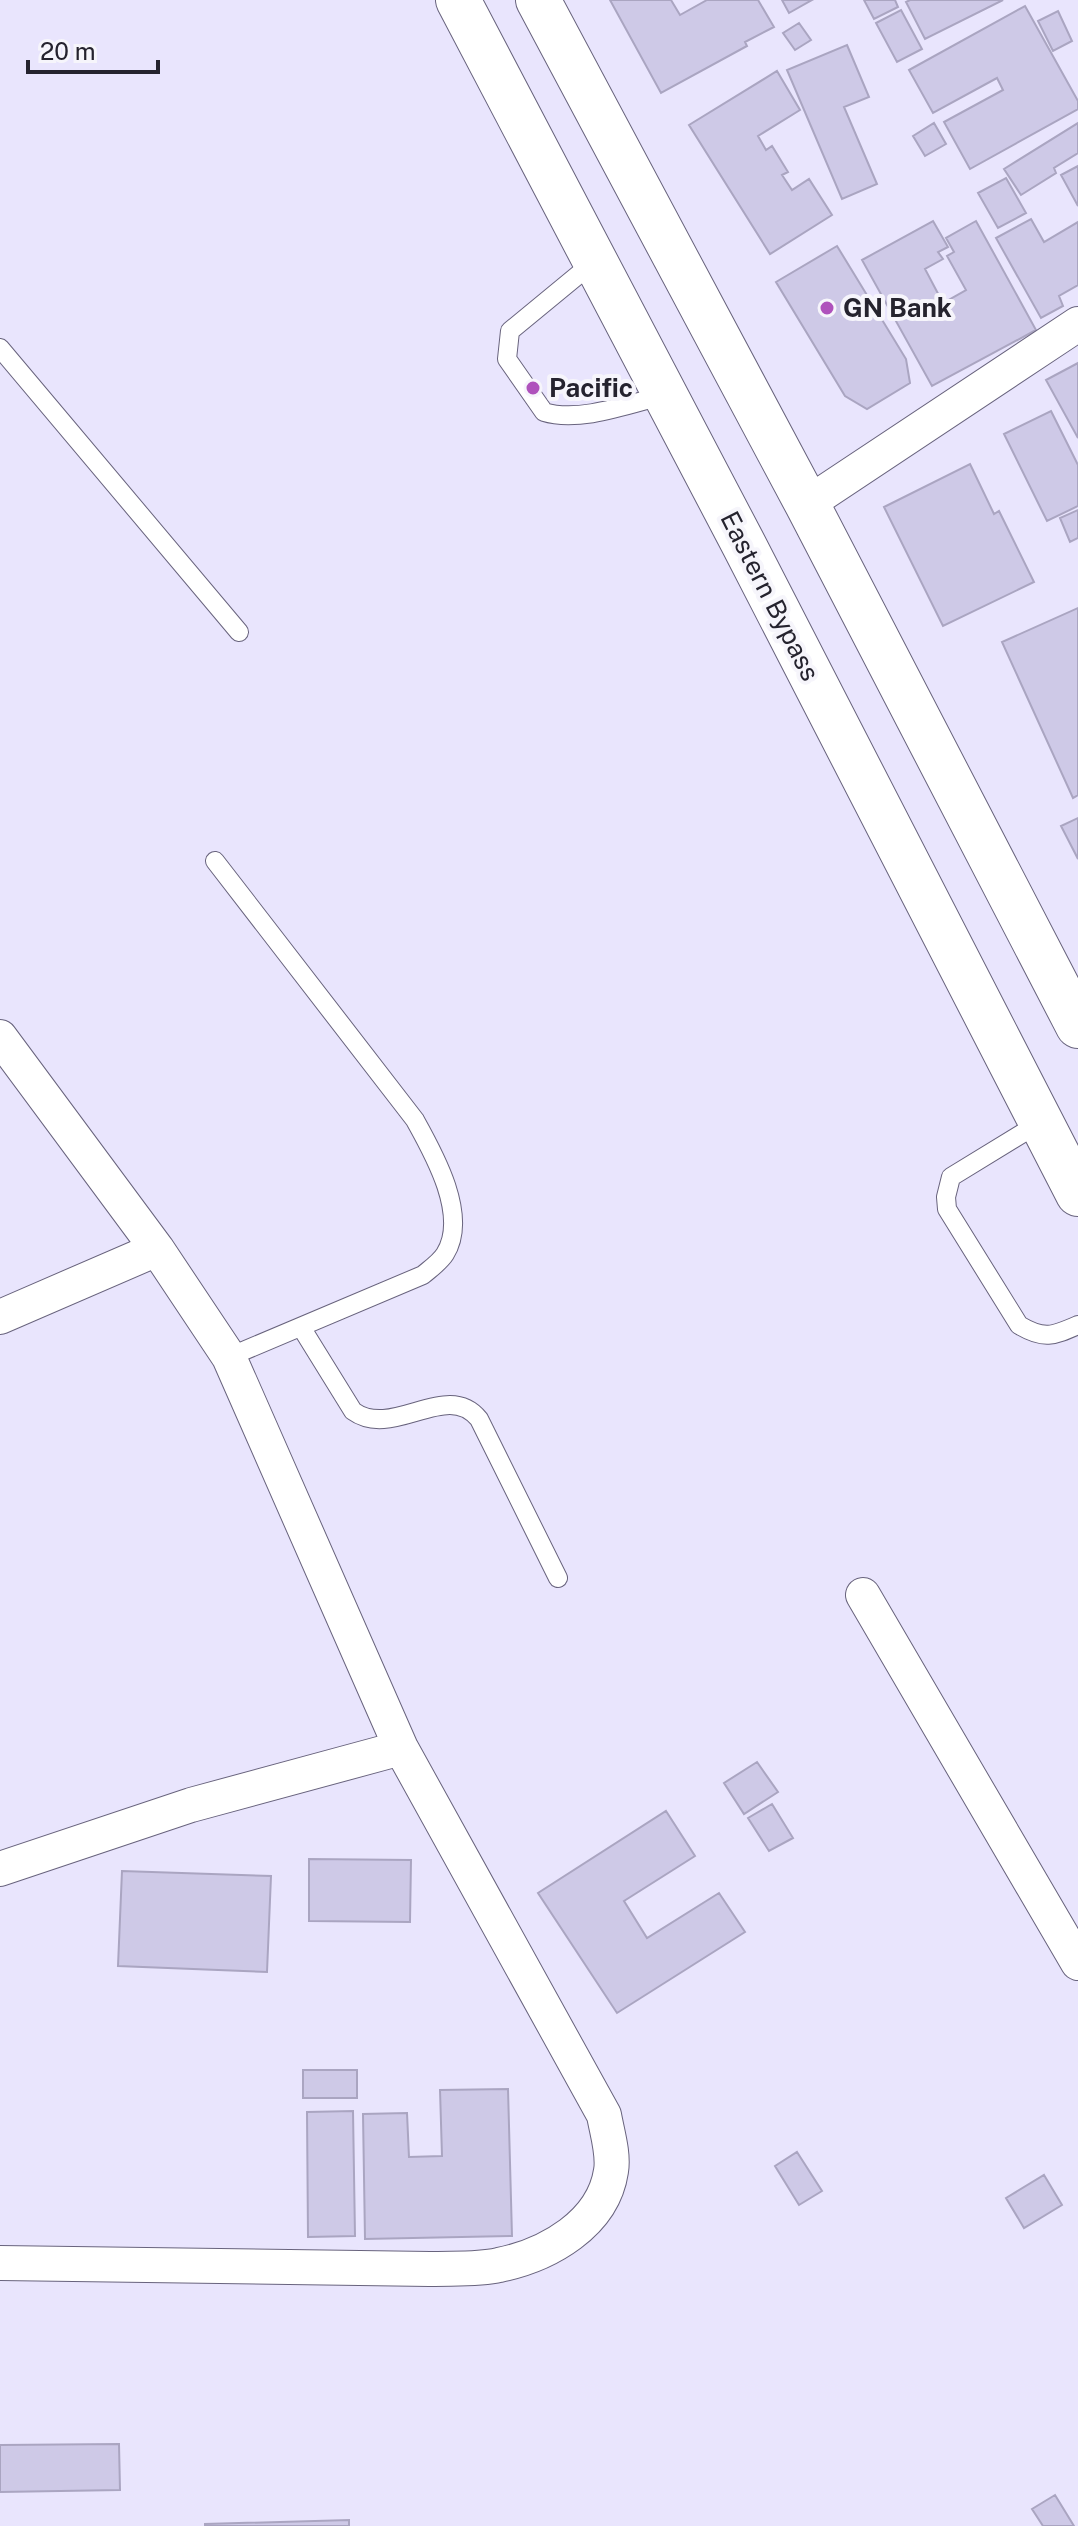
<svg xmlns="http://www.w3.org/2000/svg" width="1078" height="2526" viewBox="0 0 1078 2526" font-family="'Public Sans',sans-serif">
<rect width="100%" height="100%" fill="#e9e5fd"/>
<!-- building -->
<path fill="#cec9e7" stroke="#aaa5c1" stroke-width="2" d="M610 0H671L680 15 707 0H758L774 27 745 42 747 46 661 93Z
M782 0H812L789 13Z
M864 0H895L898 7 874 19Z
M910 0H1003L925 39 906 2Z
M1025 6 1078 101V109L970 169 944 122 1003 90 997 78 933 113 909 70Z
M901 10 922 49 897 62 876 23Z
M1058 11 1072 41 1053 51 1038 21Z
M799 23 811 40 795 50 783 33Z
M847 45 869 97 844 107 877 184 842 199 787 70Z
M777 71 800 110 758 136 766 150 772 146 788 172 782 175 792 190 809 179 832 215 770 254 689 125Z
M934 123 946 144 925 156 913 136Z
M1078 123V153L1054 168 1056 173 1021 195 1004 169Z
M1078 166V206L1061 175Z
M1006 178 1026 213 998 228 978 193Z
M1031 219 1044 242 1078 222V285L1059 296 1063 306 1041 318 996 238Z
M933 221 948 247 938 252 943 259 925 269 943 303 966 290 947 256 954 252 946 238 976 221 1036 330 932 386 862 260Z
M837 246 906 359 910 383 867 409 845 396 776 282Z
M1078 363V438L1046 380Z
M1051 411 1078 465V506L1047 521 1004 434Z
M970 464 994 514 999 511 1034 582 943 626 884 507Z
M1078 510V538L1070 542 1060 518Z
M1078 608V795L1073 798 1002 642Z
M1078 818V859L1061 826Z
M757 1762 778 1792 744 1814 724 1783Z
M772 1804 793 1838 769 1851 748 1818Z
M666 1811 695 1856 624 1901 647 1938 719 1893 745 1932 617 2013 538 1893Z
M309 1859 411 1860 410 1922 309 1921Z
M122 1871 271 1876 267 1972 118 1966Z
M303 2070H357V2098H303Z
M508 2089 512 2236 365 2239 363 2114 407 2113 409 2157 442 2156 440 2090Z
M353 2111 355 2236 308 2237 307 2112Z
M797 2152 822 2191 799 2205 775 2166Z
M1044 2175 1062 2205 1024 2228 1006 2198Z
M119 2444 120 2490 0 2492V2445Z
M1055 2495 1074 2526H1043L1032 2509Z
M349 2520V2526H205V2524Z"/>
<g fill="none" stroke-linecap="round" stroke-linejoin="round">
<defs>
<path id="service" d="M595 261 510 331 507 359 544 412C579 423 629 404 665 395
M0 348 239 632
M215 861 415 1120C434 1154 469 1216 445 1254 440 1262 430 1269 423 1275L229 1357
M1041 1122 951 1177 946 1197 947 1209 1019 1325C1044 1340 1053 1336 1078 1325
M301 1327 353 1411C393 1440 447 1379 479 1419L558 1578"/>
<path id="minor" d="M807 504 1078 324
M0 1037 157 1249 229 1357 401 1748 604 2115C607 2132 614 2154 611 2171 603 2224 548 2255 499 2265 478 2270 452 2268 430 2269L0 2263
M0 1317 157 1249
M863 1595 1078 1963
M0 1869 191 1805 401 1748"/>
<path id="trunk" d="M458 0 744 545 1078 1194
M538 0 807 504 1078 1026"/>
</defs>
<!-- service casing -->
<use href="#service" stroke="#68637d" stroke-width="20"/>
<!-- minor casing -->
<use href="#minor" stroke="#68637d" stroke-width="36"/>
<!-- trunk casing -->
<use href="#trunk" stroke="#68637d" stroke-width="46"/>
<!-- service -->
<use href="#service" stroke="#fff" stroke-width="18"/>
<!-- minor -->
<use href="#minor" stroke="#fff" stroke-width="34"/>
<!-- trunk -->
<use href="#trunk" stroke="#fff" stroke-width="44"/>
</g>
<!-- markers -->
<g fill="#af52bc" stroke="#f6f5fb" stroke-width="3">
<circle cx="827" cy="308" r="8"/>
<circle cx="533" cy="388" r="8"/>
</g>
<g text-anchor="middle" stroke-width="8" stroke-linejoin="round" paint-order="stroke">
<!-- poi labels -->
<g font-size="26" font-weight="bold" fill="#25232e" stroke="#f6f5fb" text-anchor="start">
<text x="843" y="317">GN Bank</text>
<text x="549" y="397">Pacific</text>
</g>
<!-- street labels -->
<g font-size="26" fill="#25232e" stroke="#f6f5fb">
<text transform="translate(770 596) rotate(63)" y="9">Eastern Bypass</text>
</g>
</g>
<!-- scale -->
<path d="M28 60v12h130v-12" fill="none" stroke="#25232e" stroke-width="4"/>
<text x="40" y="60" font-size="24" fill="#25232e" stroke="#f6f5fb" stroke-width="6" paint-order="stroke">20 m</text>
</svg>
